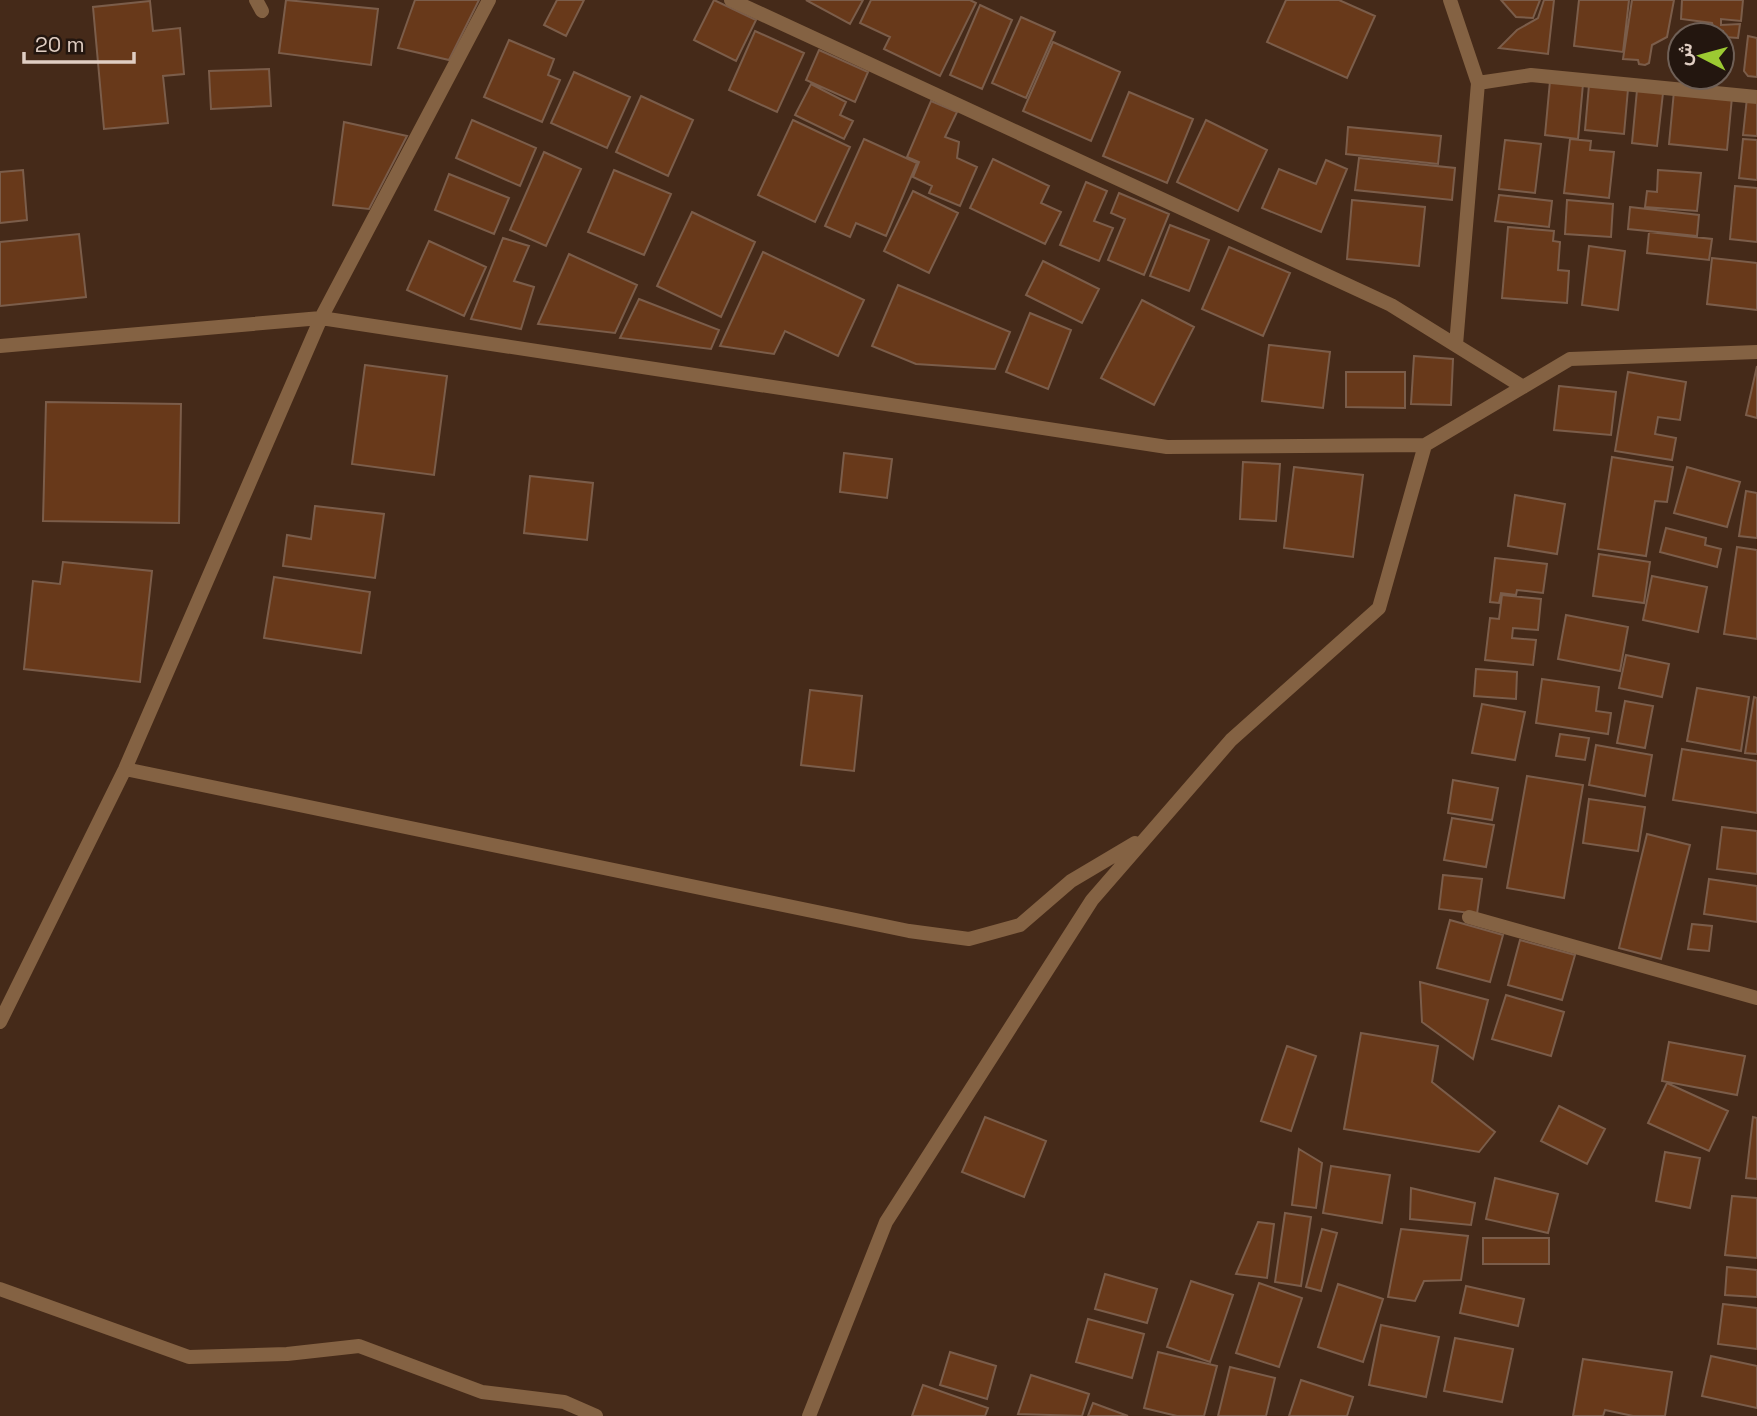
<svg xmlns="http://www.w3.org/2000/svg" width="1757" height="1416" viewBox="0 0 1757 1416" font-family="'Space Grotesk',Vazirmatn,sans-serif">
<rect width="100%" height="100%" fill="#452a19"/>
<!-- building -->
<path fill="#68391a" stroke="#7b5d4a" stroke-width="2" d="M286 0 378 9 371 65 279 53Z
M415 0H479L449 60 398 48Z
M557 0H584L566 36 544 25Z
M714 0 756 20 736 61 694 40Z
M806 0H863L850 24Z
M871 0H970L976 3 940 76 884 49 890 37 860 23Z
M1286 0H1339L1375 16 1347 78 1267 42Z
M1501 0H1540L1533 18 1516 17Z
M1544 0H1554L1548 54 1499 48 1517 30 1538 18Z
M1579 0H1629L1623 52 1574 46Z
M1632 0H1674L1667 37 1652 45 1649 63 1645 65 1639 64 1638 60 1623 59Z
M1682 0H1743L1741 21 1721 19V25L1740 24 1738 38 1724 37 1723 31 1714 30 1712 23 1681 19Z
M150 1 153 31 180 28 184 74 163 76 168 123 104 129 93 7Z
M980 5 1012 20 982 89 950 75Z
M1021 17 1055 32 1026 98 992 83Z
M755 31 804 53 777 112 729 90Z
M1748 36 1757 38V77L1748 76 1744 71Z
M509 40 554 59 548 75 560 80 542 122 484 97Z
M1053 42 1120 72 1091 141 1023 111Z
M819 50 868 72 855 102 806 80Z
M269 69 271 106 211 109 209 71Z
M574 72 630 97 607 148 551 123Z
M1550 81 1583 84 1578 139 1545 135Z
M811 84 846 102 840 115 853 121 844 139 795 115Z
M1589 85 1628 89 1624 134 1585 130Z
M1637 90 1663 93 1657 146 1632 143Z
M1674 91 1732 97 1727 150 1669 144Z
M1129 92 1193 119 1167 183 1103 156Z
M641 96 693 120 668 176 616 152Z
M1747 98 1757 100V136L1743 135Z
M931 101 957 112 945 137 959 142 957 158 977 167 960 206 929 193 932 186 913 177 919 162 907 157Z
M472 120 536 148 520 186 456 158Z
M793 120 850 147 815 222 758 195Z
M1206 120 1267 150 1238 211 1177 182Z
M344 122 407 136 369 209 333 205Z
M1348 127 1441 136 1438 164 1346 154Z
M864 139 917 163 886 236 856 223 850 237 825 226Z
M1570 139 1591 141 1590 150 1614 152 1609 198 1564 193Z
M1743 139 1757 140V180L1739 178Z
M1505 140 1541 144 1535 193 1499 189Z
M544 152 581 169 546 246 510 230Z
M1359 158 1455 168 1452 200 1355 190Z
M993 159 1049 186 1041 203 1061 212 1045 244 970 208Z
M1326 160 1347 169 1321 232 1262 208 1279 169 1316 184Z
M23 170 27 220 0 223V172Z
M614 170 671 194 644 255 588 232Z
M1658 170 1701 173 1697 211 1645 207 1647 191 1657 192Z
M449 174 509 198 494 234 435 210Z
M1086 182 1107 191 1094 221 1113 228 1099 261 1060 245Z
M1735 186 1757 188V242L1730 239Z
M913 191 958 213 929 273 884 251Z
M1119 193 1169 214 1144 275 1108 260 1125 219 1111 213Z
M1499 195 1552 201 1549 227 1495 221Z
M1352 200 1425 207 1419 266 1347 259Z
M1567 200 1613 204 1611 237 1565 234Z
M1630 207 1699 215 1697 236 1628 229Z
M692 212 755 242 721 317 657 286Z
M1170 225 1209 240 1189 291 1150 276Z
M1508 227 1554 231 1553 241 1560 242 1558 270 1569 271 1567 303 1502 298Z
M1649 232 1712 239 1709 260 1647 253Z
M79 234 86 297 0 306V242Z
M503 238 529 246 514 281 534 287 521 329 471 319Z
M429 241 486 267 464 316 407 290Z
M1589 246 1625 251 1618 310 1582 305Z
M1229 247 1290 273 1263 336 1202 309Z
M763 252 864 300 838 356 785 331 774 354 720 346Z
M569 254 637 285 615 333 538 324Z
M1712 258 1757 263V310L1707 304Z
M1043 261 1099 289 1082 323 1026 295Z
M898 285 1010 332 995 369 916 364 872 346Z
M639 299 719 330 711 349 620 338Z
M1142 300 1194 327 1154 405 1101 378Z
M1030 313 1071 330 1048 389 1006 372Z
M1269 345 1330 352 1323 408 1262 401Z
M1414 356 1453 359 1451 405 1411 404Z
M365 365 447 376 434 475 352 464Z
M1757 366V418L1746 415Z
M1346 372H1405V408L1346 407Z
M1628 372 1686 382 1680 420 1658 417 1655 434 1676 438 1672 460 1615 451Z
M1559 386 1616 392 1611 435 1554 430Z
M46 402 181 404 179 523 43 521Z
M844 453 892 459 887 498 840 492Z
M1612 457 1673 467 1667 502 1655 501 1646 556 1598 549Z
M1243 462 1280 464 1276 521 1240 519Z
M1294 467 1363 475 1353 557 1284 548Z
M1687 467 1740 482 1727 527 1674 513Z
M530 476 593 483 587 540 524 533Z
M1746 491 1757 493V538L1739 536Z
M1515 495 1565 504 1557 554 1508 546Z
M315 506 384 514 375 578 283 566 287 535 311 539Z
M1666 528 1706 538 1705 545 1721 549 1717 567 1660 552Z
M1737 547 1757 550V639L1724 634Z
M1599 554 1650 562 1644 603 1593 596Z
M1495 558 1547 564 1543 593 1517 590 1516 595 1501 593 1499 603 1490 602Z
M63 562 152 571 140 682 24 669 33 581 60 584Z
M1652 576 1707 587 1698 632 1643 620Z
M274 577 370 592 361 653 264 638Z
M1502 595 1541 599 1538 630 1513 628 1512 638 1536 640 1533 665 1485 660 1490 618 1499 619Z
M1566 615 1628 627 1620 671 1558 659Z
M1626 655 1669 664 1662 697 1619 688Z
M1476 669 1517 672 1516 699 1474 696Z
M1542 679 1599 687 1596 711 1611 713 1608 734 1536 723Z
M1697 688 1749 697 1741 751 1687 741Z
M810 690 862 696 854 771 801 765Z
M1754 697 1757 698V754L1745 753Z
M1625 701 1653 706 1645 748 1617 743Z
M1482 704 1525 712 1515 760 1472 753Z
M1560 734 1589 738 1585 760 1556 756Z
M1596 745 1652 755 1645 796 1589 785Z
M1682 749 1757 761V813L1673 800Z
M1527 776 1583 785 1564 898 1507 888Z
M1453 780 1498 788 1492 820 1448 813Z
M1589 799 1645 807 1638 851 1583 843Z
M1452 818 1494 825 1486 867 1444 860Z
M1722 827 1757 831V874L1717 869Z
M1647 834 1690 845 1661 959 1619 948Z
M1443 875 1482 879 1477 914 1439 909Z
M1709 879 1757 886V922L1704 914Z
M1450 920 1503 935 1490 982 1437 968Z
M1692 924 1712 926 1709 951 1688 949Z
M1520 940 1575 955 1562 1000 1508 985Z
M1420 982 1488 1000 1473 1059 1422 1022Z
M1506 995 1564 1012 1551 1056 1492 1039Z
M1361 1033 1438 1046 1432 1082 1495 1132 1479 1152 1344 1129Z
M1669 1042 1745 1056 1737 1095 1662 1081Z
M1287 1046 1316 1056 1291 1131 1261 1121Z
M1667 1083 1728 1111 1709 1151 1648 1123Z
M1559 1106 1605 1129 1587 1164 1541 1141Z
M985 1117 1046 1141 1024 1197 962 1172Z
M1753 1117 1757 1118V1179L1746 1178Z
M1299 1149 1322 1163 1316 1208 1292 1205Z
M1665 1152 1700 1158 1690 1208 1656 1201Z
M1331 1166 1390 1175 1382 1223 1323 1213Z
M1495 1178 1558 1194 1548 1233 1486 1219Z
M1411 1188 1475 1203 1471 1225 1410 1219Z
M1732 1196 1757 1198V1258L1725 1255Z
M1285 1213 1311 1217 1301 1286 1275 1282Z
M1258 1222 1274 1224 1267 1278 1236 1274Z
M1322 1229 1337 1233 1321 1291 1306 1287Z
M1401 1229 1468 1236 1461 1280 1424 1281 1415 1301 1388 1297Z
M1483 1238H1549V1264H1483Z
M1727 1267 1757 1270V1297L1725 1295Z
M1105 1274 1157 1289 1147 1323 1095 1309Z
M1191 1281 1233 1295 1210 1362 1167 1347Z
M1259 1283 1302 1298 1279 1367 1236 1353Z
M1338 1284 1383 1299 1363 1362 1318 1347Z
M1466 1286 1524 1299 1518 1326 1460 1313Z
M1723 1304 1757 1308V1349L1718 1344Z
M1088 1319 1144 1334 1132 1378 1076 1362Z
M1381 1325 1439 1337 1426 1397 1369 1385Z
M1455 1338 1513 1349 1502 1402 1444 1391Z
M950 1352 996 1366 987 1399 940 1385Z
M1158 1352 1217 1366 1204 1416H1177L1144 1408Z
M1711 1356 1757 1366V1408L1702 1396Z
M1583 1359 1672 1372 1665 1416H1633L1605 1410 1603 1416H1573Z
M1230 1367 1275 1378 1266 1416H1218Z
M1031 1375 1089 1394 1082 1416 1018 1414Z
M1301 1380 1353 1397 1347 1416H1289Z
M923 1385 988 1408 985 1416H912Z
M1093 1403 1128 1416H1088Z"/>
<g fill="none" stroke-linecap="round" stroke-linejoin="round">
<!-- minor -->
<path stroke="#846243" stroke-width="14" d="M256 0 262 11
M731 0 1391 305 1523 387
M1450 0 1478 83 1456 345
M1478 83 1531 75 1757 97
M0 346 321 318 1167 447 1425 445 1570 359 1757 352
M125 769 909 931 969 939 1020 925 1071 881 1135 843
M1469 917 1757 998
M0 1022 125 769 321 318 489 0
M0 1289 189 1357 287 1354 359 1346 482 1392 564 1402 596 1416
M809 1416 886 1222 1092 900 1231 740 1379 608 1425 445"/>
</g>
<!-- north arrow -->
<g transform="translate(1701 56) rotate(276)"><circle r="33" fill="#23160f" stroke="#6f6057" stroke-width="2"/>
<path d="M0-5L12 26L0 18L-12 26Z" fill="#9cca32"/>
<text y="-10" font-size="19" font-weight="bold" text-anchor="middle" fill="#e0cec3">ش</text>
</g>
<!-- scale -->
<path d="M24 52v10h110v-10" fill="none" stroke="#e0cec3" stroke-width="3.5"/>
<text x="35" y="52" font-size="21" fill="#e0cec3" stroke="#23160f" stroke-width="5" paint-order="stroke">20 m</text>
</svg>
